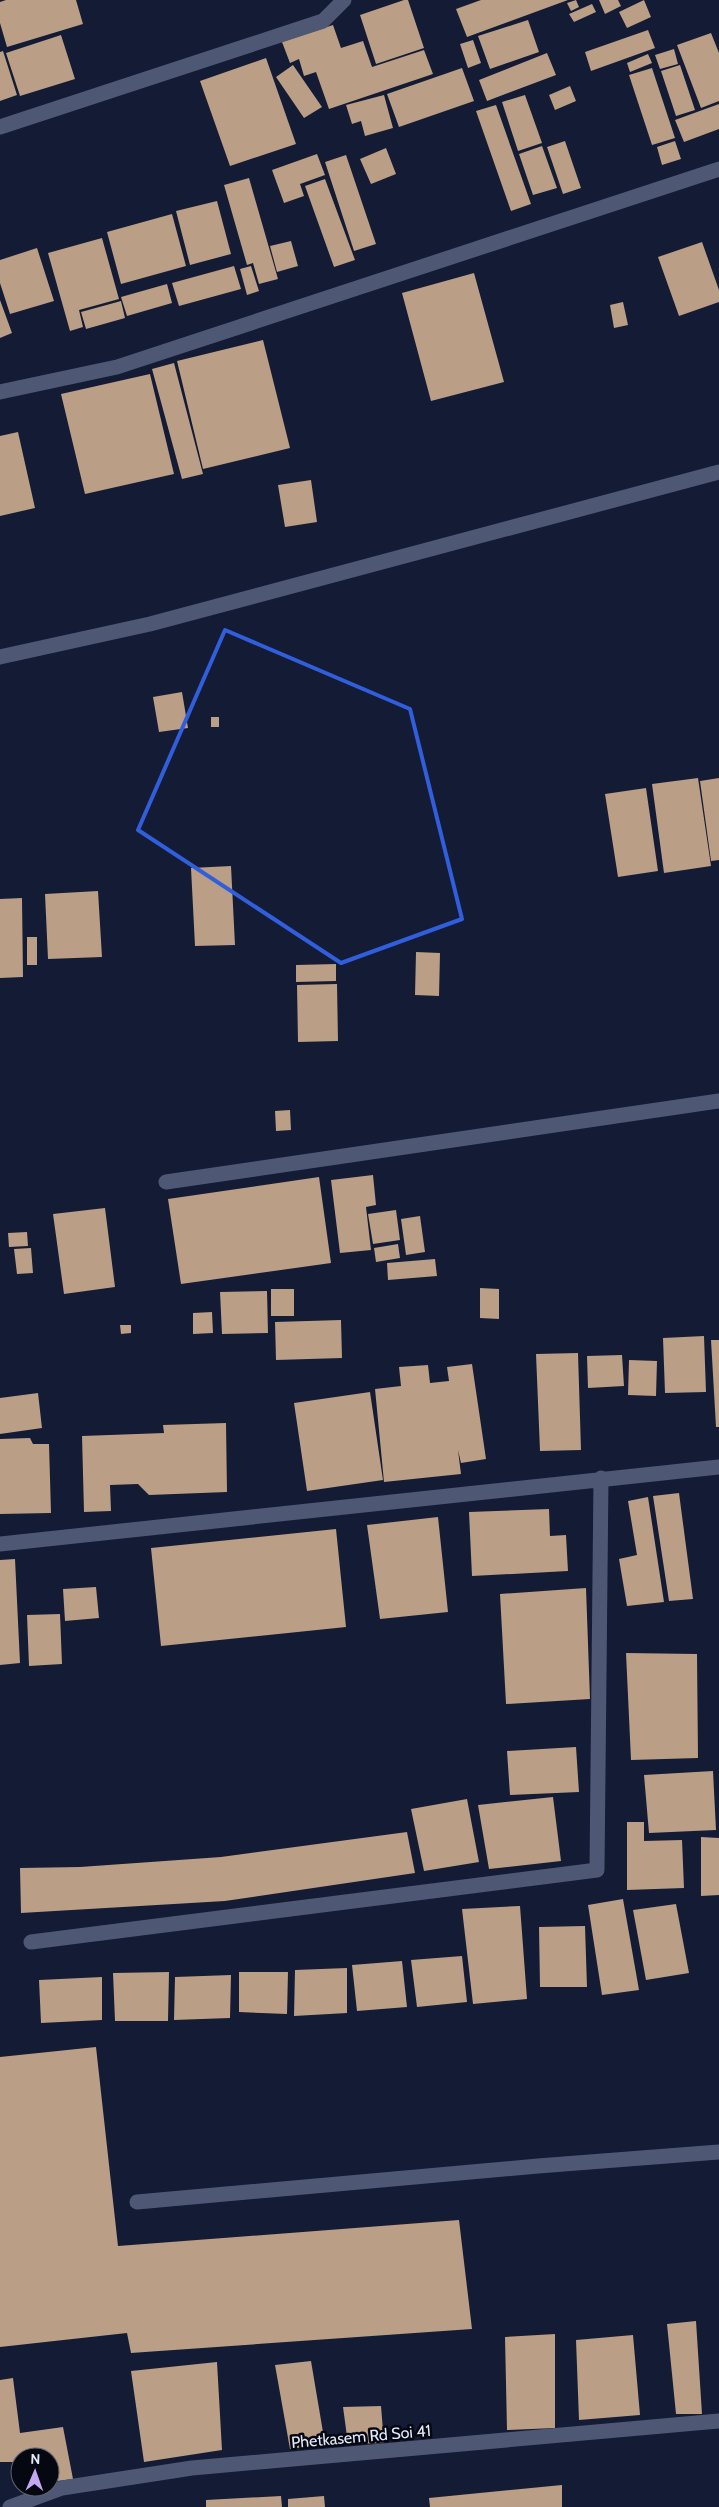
<svg xmlns="http://www.w3.org/2000/svg" width="719" height="2507" viewBox="0 0 719 2507" font-family="Cabin,sans-serif">
<rect width="100%" height="100%" fill="#141b34"/>
<!-- building -->
<path fill="#ba9e85" d="M6 0H76L83 24 7 47 0 23V2Z
M404 0H408L424 48 376 64 360 15Z
M481 0H568L467 37 456 9Z
M576 0 579 7 571 11 567 3Z
M599 0H618L621 6 605 14Z
M644 0 651 17 627 28 619 12Z
M592 4 596 12 574 22 569 14Z
M528 20 539 52 490 69 478 36Z
M333 25 341 48 363 41 372 67 424 50 433 74 329 109 316 72 304 76 299 59 290 63 282 42Z
M648 30 655 48 591 71 585 52Z
M711 33 719 53V101L701 108 677 45Z
M61 35 75 79 20 96 6 53Z
M473 40 481 63 468 68 460 44Z
M674 49 678 64 660 69 655 55Z
M3 51 17 95 0 101V52Z
M547 53 556 75 487 101 479 80Z
M648 54 652 63 630 72 627 63Z
M266 58 296 144 230 166 200 81Z
M293 65 322 107 304 118 276 77Z
M680 65 695 110 676 116 661 71Z
M462 68 474 101 399 127 387 94Z
M652 68 675 138 652 145 629 75Z
M570 86 576 101 555 110 549 95Z
M384 95 393 128 365 136 361 121 352 124 346 105Z
M525 95 542 143 518 151 502 102Z
M719 104V129L684 142 675 120Z
M496 105 531 204 511 211 476 111Z
M565 141 581 188 563 194 547 147Z
M675 141 681 159 662 165 657 147Z
M542 146 557 188 533 195 519 154Z
M386 148 396 174 371 184 360 159Z
M317 154 325 175 300 184 304 196 284 203 272 170Z
M346 155 376 244 354 251 325 162Z
M249 178 278 279 259 284 253 263 247 265 224 185Z
M325 179 355 260 334 267 305 186Z
M217 201 231 254 190 265 176 211Z
M172 214 186 266 121 284 107 232Z
M102 238 119 299 79 310 83 327 70 331 48 253Z
M291 241 298 266 277 272 270 246Z
M702 242 719 290V302L679 316 658 257Z
M37 248 54 301 10 314 0 283V260Z
M234 266 241 289 179 306 172 283Z
M251 266 259 291 247 295 240 269Z
M474 273 504 382 431 401 402 293Z
M167 284 172 303 127 316 121 297Z
M0 300 12 333 0 338Z
M121 301 125 318 86 329 81 312Z
M623 302 628 325 614 328 610 305Z
M263 340 290 448 203 469 177 361Z
M174 363 203 474 182 479 152 369Z
M150 374 174 474 85 494 61 394Z
M18 432 35 508 0 516V436Z
M311 480 317 522 285 527 278 485Z
M182 692 188 728 159 732 153 697Z
M211 717H219V727H211Z
M698 778 711 866 664 873 652 784Z
M719 778V860L711 861 700 781Z
M646 788 658 871 618 877 605 794Z
M231 866 235 945 195 946 191 868Z
M98 891 102 957 48 959 45 894Z
M22 898 23 977 0 978V899Z
M27 937H37V965H27Z
M416 952 440 953 439 996 415 995Z
M336 964V981L296 982V965Z
M337 984 338 1041 298 1042 297 985Z
M290 1110 291 1130 276 1131 275 1111Z
M373 1175 376 1205 366 1207 371 1250 340 1253 331 1180Z
M319 1177 331 1263 181 1284 168 1199Z
M105 1208 115 1287 64 1294 53 1214Z
M396 1210 400 1240 373 1244 368 1214Z
M420 1216 425 1252 406 1255 401 1219Z
M27 1232 28 1246 9 1247 8 1233Z
M398 1244 400 1258 376 1262 374 1248Z
M31 1248 33 1273 17 1274 14 1249Z
M435 1259 437 1276 388 1280 387 1263Z
M480 1288 499 1289V1319L480 1318Z
M271 1289H294V1316H271Z
M267 1291 268 1333 222 1334 220 1292Z
M212 1312 213 1333 193 1334V1313Z
M341 1320 342 1358 276 1360 275 1322Z
M120 1325H131V1333L121 1334Z
M704 1336 706 1392 665 1393 663 1338Z
M711 1340H719V1427H716Z
M578 1353 581 1450 540 1451 536 1354Z
M622 1355 624 1386 588 1388 587 1356Z
M629 1360 657 1361 656 1396 628 1395Z
M472 1364 486 1459 461 1463 458 1450 461 1474 384 1482 375 1389 401 1386 399 1367 428 1365 430 1383 449 1381 447 1367Z
M370 1392 383 1480 307 1491 294 1403Z
M38 1393 42 1428 0 1434V1398Z
M226 1423 227 1492 149 1495 138 1484 110 1485 111 1511 84 1512 82 1436 164 1433 163 1425Z
M30 1438 33 1444H49L51 1513 0 1514V1439Z
M679 1493 693 1599 669 1601 653 1496Z
M648 1497 664 1602 627 1606 619 1559 637 1555 628 1501Z
M549 1509 550 1536 566 1535 568 1571 472 1576 469 1512Z
M438 1517 448 1612 380 1619 367 1525Z
M336 1529 346 1627 161 1646 151 1548Z
M15 1559 20 1663 0 1665V1560Z
M96 1587 99 1618 65 1621 63 1589Z
M586 1588 590 1699 506 1704 500 1594Z
M60 1614 62 1664 29 1666 27 1615Z
M626 1653 697 1654 698 1758 631 1760Z
M576 1747 579 1792 510 1795 507 1751Z
M713 1771 716 1830 649 1833 644 1775Z
M553 1797 561 1861 489 1869 478 1805Z
M467 1799 479 1862 424 1871 411 1809Z
M627 1822H644V1841L682 1840 684 1888 627 1890Z
M407 1832 415 1873 225 1901 21 1913 20 1868 80 1867 221 1857Z
M701 1837 719 1838V1895L701 1896Z
M623 1899 639 1990 602 1995 588 1905Z
M676 1904 689 1973 646 1980 633 1910Z
M520 1906 527 1999 473 2004 462 1909Z
M585 1926 587 1987H540L539 1927Z
M462 1956 467 2002 417 2007 411 1960Z
M402 1961 407 2007 357 2011 352 1965Z
M347 1968V2013L294 2016 295 1970Z
M169 1972 168 2021H115L113 1973Z
M239 1972H288L287 2014 239 2012Z
M231 1975 230 2018 174 2020 175 1977Z
M102 1977V2020L41 2023 39 1980Z
M96 2047 118 2246 459 2220 472 2329 131 2353 127 2333 0 2347V2057Z
M696 2321 702 2414H676L667 2324Z
M555 2334V2428L507 2430 505 2337Z
M633 2335 640 2415 579 2420 576 2340Z
M311 2361 325 2444 290 2449 275 2365Z
M217 2362 222 2450 144 2462 131 2371Z
M13 2378 20 2433 63 2427 73 2479 50 2482V2457H20V2462H0V2380Z
M381 2406 384 2443 348 2444 343 2407Z
M562 2485V2507H430L429 2498Z
M281 2496 282 2507H206V2500Z
M324 2496 325 2507H288V2499Z"/>
<g fill="none" stroke-linecap="round" stroke-linejoin="round">
<!-- street -->
<path stroke="#4e5875" stroke-width="15" d="M0 127 323 21 344 0
M0 392 117 367 719 169
M0 657 150 624 719 472
M166 1182 719 1101
M0 1544 719 1467
M31 1942 597 1870 601 1478
M137 2202 538 2166 719 2152
M10 2507 62 2488 192 2468 719 2421"/>
</g>
<!-- marked area -->
<path fill="none" stroke="#315edc" stroke-width="4" stroke-linejoin="round" d="M225 630 410 709 462 919 341 963 138 830Z"/>
<g text-anchor="middle" stroke-width="5" stroke-linejoin="round" paint-order="stroke">
<!-- street labels -->
<g font-size="16" fill="#e5ebfc" stroke="#050711">
<text transform="translate(361 2436) rotate(-5)" y="6">Phetkasem Rd Soi 41</text>
</g>
</g>
<!-- north arrow -->
<g transform="translate(35 2472) rotate(2)"><circle r="24" fill="#050711" stroke="#5f626f"/>
<path d="M0-4L9 19L0 12L-9 19Z" fill="#c2a8f2"/>
<text y="-8" font-size="14" font-weight="bold" text-anchor="middle" fill="#e5ebfc">N</text>
</g>
</svg>
